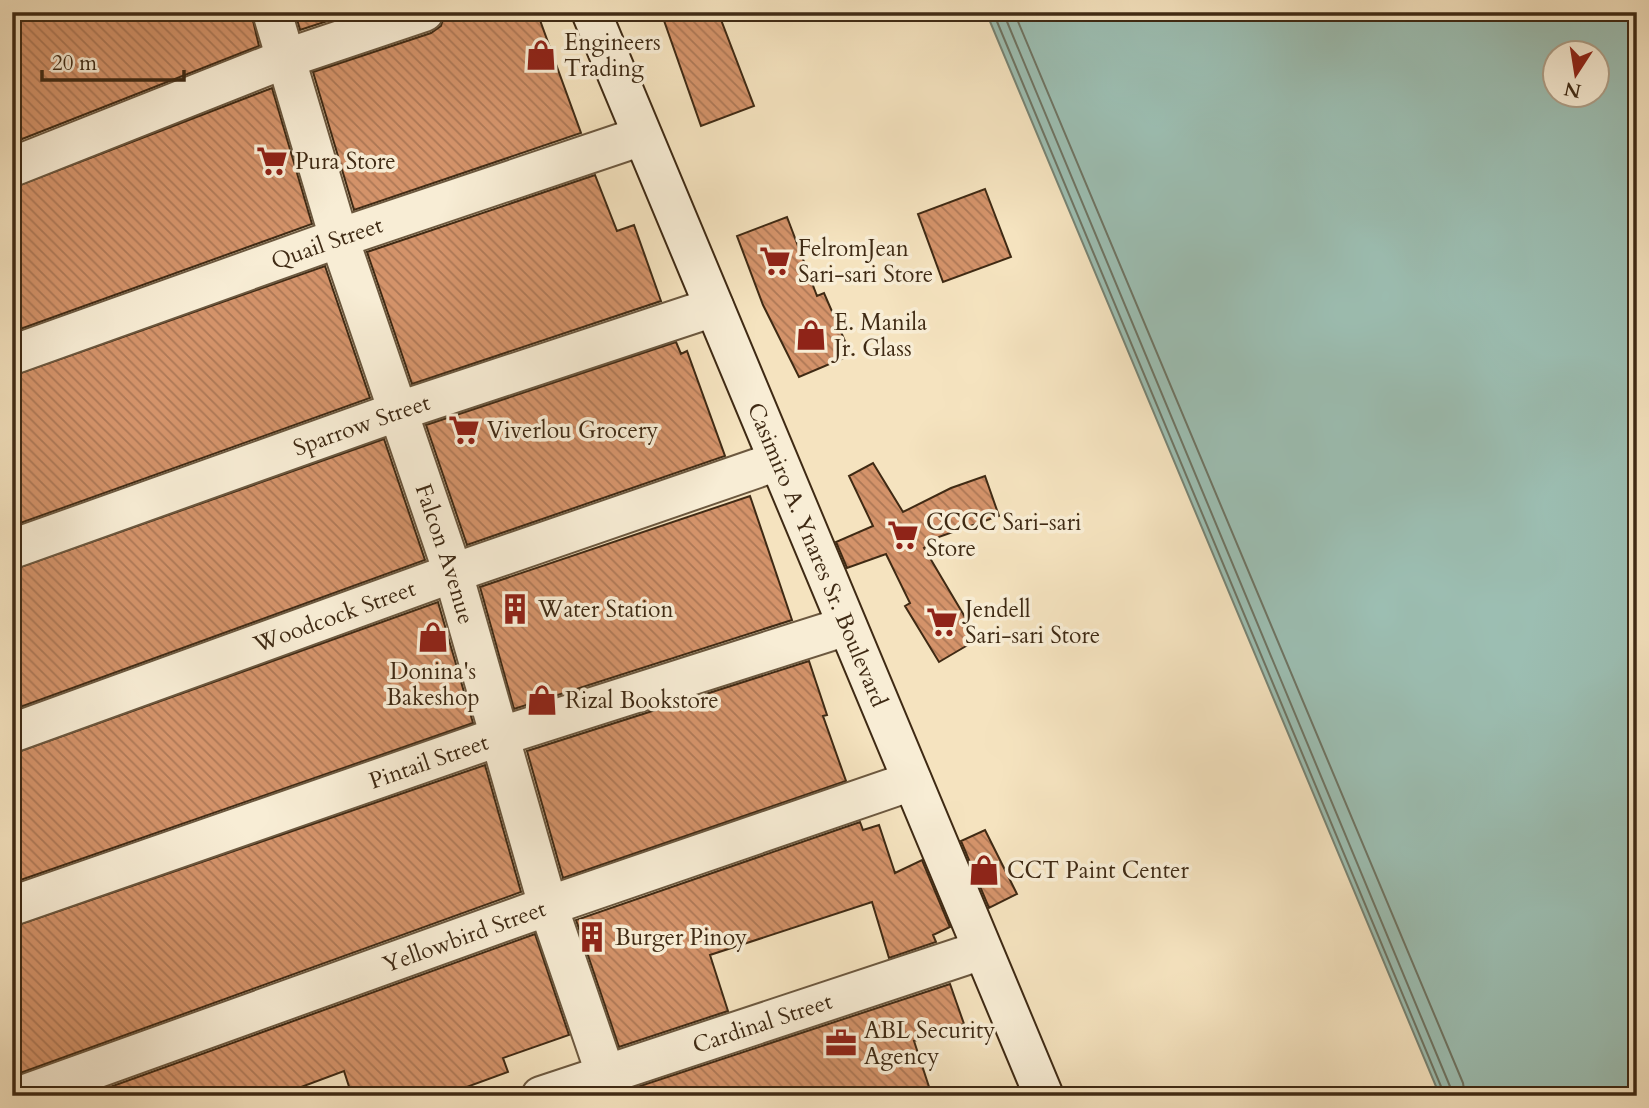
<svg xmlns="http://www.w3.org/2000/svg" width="1649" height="1108" viewBox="0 0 1649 1108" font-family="Cardo,serif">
<defs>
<pattern id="building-back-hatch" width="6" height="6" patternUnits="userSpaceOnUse" patternTransform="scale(1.75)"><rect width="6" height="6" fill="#d4936a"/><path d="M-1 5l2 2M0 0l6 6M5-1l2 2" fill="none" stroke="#ad7856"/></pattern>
</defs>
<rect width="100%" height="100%" fill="#f5e3bf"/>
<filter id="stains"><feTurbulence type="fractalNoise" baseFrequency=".00286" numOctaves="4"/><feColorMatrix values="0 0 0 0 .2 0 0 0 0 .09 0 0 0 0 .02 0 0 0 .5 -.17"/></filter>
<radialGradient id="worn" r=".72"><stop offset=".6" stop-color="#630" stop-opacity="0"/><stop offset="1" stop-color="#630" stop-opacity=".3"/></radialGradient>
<!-- water -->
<path fill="#9cbeb2" stroke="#778373" stroke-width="2" fill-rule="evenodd" d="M986 12H1637V1096H1440ZM1554 52H1596V94H1554Z"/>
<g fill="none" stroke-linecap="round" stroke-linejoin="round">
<!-- shore -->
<path stroke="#6e7463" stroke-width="2" d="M993 12 1445 1096
M1003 12 1454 1096
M1014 12 1463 1083 1465 1096"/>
</g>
<!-- building -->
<path fill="url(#building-back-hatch)" stroke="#3f2a14" stroke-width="2" d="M12 12H251L259 46 12 143Z
M295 12H355L300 30Z
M445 12H537L581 133 354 210 313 72 431 33 441 26Z
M661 12H718L754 106 701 126Z
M272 88 312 224 12 332V188Z
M595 175 617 231 634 225 661 301 412 384 367 252Z
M985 189 1011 257 943 282 918 214Z
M787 217 817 296 824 293 851 355 799 377 763 305 737 236Z
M325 266 370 398 12 526V376Z
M676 342 681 354 687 351 725 456 467 545 426 425Z
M384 439 425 560 12 710V570Z
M873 463 903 512 951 488 985 476 999 516 930 540 932 544 924 548 978 639 939 662 905 606 910 603 886 554 847 568 836 542 873 526 849 476Z
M750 496 792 620 514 709 480 587Z
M438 602 473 723 12 883V754Z
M809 661 827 715 823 716 846 781 563 878 527 751Z
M485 765 521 892 12 1076V927Z
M860 822 863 830 879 825 895 873 922 860 950 927 933 935 936 942 889 958 872 902 710 955 728 1011 619 1047 576 920Z
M985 830 1017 894 989 908 961 841Z
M535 934 569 1035 503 1058 508 1072 442 1096H352L344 1071 277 1096H85Z
M950 984 964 1024 914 1041 932 1096 634 1095V1088Z"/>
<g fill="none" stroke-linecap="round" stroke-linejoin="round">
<defs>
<g id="street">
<path id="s1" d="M272 12 339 238 453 573 548 906 613 1096"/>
<path d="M12 167 287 58 424 12"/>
<path id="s2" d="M12 355 339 238 642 136"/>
<path id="s3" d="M12 549 396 412 714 307"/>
<path id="s4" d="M12 733 453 573 778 461"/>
<path id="s5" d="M12 906 498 737 847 626"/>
<path id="s6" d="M20 1096 548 906 912 781"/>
<path id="s7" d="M541 1096 982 950"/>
</g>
<g id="secondary">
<path id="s8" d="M591 12 1044 1096"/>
</g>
</defs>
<!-- street casing -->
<use href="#street" stroke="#6c583f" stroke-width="42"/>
<!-- secondary casing -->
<use href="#secondary" stroke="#3f2a14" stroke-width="42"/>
<!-- street -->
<use href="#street" stroke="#f8edd5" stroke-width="38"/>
<!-- secondary -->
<use href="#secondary" stroke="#f8edd5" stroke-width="38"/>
</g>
<!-- icons -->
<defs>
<symbol id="shop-bare" viewBox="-9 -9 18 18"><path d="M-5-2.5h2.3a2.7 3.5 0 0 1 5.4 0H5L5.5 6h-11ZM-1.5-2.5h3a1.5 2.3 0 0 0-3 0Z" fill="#8f2418" stroke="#f8edd5" stroke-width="2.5" paint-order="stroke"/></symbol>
<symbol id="supermarket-bare" viewBox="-9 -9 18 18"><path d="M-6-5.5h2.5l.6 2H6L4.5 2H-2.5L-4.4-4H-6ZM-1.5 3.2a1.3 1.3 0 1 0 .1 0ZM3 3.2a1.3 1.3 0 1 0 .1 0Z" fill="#8f2418" stroke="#f8edd5" stroke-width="2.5" paint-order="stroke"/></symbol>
<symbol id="building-bare" viewBox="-9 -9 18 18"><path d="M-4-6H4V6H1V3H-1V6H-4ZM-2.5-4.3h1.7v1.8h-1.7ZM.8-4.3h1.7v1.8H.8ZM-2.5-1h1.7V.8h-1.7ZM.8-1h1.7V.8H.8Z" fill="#8f2418" stroke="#f8edd5" stroke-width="2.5" paint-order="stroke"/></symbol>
<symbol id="office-bare" viewBox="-9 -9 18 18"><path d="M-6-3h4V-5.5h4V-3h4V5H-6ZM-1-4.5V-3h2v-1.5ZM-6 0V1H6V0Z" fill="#8f2418" stroke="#f8edd5" stroke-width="2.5" paint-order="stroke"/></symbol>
</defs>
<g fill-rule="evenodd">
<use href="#shop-bare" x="519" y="33" width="44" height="44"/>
<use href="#supermarket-bare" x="250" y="139" width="44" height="44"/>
<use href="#supermarket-bare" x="753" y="239" width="44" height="44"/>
<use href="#shop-bare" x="789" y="313" width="44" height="44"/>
<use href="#supermarket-bare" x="442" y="408" width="44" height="44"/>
<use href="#supermarket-bare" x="881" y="513" width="44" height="44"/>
<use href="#building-bare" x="493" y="587" width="44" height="44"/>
<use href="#supermarket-bare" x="920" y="600" width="44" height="44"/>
<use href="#shop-bare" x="411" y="615" width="44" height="44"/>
<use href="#shop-bare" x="520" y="678" width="44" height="44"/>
<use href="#shop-bare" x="962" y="848" width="44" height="44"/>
<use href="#building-bare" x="570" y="915" width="44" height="44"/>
<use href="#office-bare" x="819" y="1021" width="44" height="44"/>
</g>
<g text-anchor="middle" stroke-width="7" stroke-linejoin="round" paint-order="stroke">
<!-- poi labels -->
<g font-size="23" fill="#3f2a14" stroke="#f8edd5" text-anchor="start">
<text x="564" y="50">Engineers<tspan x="564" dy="26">Trading</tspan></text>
<text x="295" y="169">Pura Store</text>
<text x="798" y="256">FelromJean<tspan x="798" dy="26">Sari-sari Store</tspan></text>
<text x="834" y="330">E. Manila<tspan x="834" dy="26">Jr. Glass</tspan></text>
<text x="487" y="438">Viverlou Grocery</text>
<text x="926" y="530">CCCC Sari-sari<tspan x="926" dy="26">Store</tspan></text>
<text x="538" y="617">Water Station</text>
<text x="965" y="617">Jendell<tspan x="965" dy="26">Sari-sari Store</tspan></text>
<text x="433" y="679" text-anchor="middle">Donina's<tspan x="433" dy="26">Bakeshop</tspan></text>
<text x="565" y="708">Rizal Bookstore</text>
<text x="1007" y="878">CCT Paint Center</text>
<text x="615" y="945">Burger Pinoy</text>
<text x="864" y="1038">ABL Security<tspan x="864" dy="26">Agency</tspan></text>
</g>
<!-- street labels -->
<g font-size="23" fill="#3f2a14" stroke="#f8edd5">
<text dy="8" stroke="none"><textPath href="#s2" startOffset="334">Quail Street</textPath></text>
<text dy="8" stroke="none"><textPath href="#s3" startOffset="371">Sparrow Street</textPath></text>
<text dy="8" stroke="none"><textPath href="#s1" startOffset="569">Falcon Avenue</textPath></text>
<text dy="8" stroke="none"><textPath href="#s8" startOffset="588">Casimiro A. Ynares Sr. Boulevard</textPath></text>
<text dy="8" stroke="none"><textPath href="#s4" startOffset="343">Woodcock Street</textPath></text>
<text dy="8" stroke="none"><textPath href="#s5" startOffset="441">Pintail Street</textPath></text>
<text dy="8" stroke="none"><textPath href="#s6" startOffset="472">Yellowbird Street</textPath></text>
<text dy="8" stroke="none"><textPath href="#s7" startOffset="233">Cardinal Street</textPath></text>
</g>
</g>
<!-- margin -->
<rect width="1649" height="1108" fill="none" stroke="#f5e3bf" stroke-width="42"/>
<rect x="14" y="14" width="1621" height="1080" fill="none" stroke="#3f2a14" stroke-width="3.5"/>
<rect x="21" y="21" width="1607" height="1066" fill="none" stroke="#3f2a14" stroke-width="2"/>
<!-- north arrow -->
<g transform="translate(1576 74) rotate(192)"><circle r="33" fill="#f8edd5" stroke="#ae9f88" stroke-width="2"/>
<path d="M0-5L12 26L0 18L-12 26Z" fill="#8f2418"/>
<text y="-10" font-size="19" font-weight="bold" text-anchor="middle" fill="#3f2a14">N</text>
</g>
<!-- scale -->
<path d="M42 70v10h142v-10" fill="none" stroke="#3f2a14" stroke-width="3.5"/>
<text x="52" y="70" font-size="21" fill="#3f2a14" stroke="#f8edd5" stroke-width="5" paint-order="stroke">20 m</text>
<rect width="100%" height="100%" filter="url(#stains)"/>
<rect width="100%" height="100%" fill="url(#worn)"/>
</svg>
